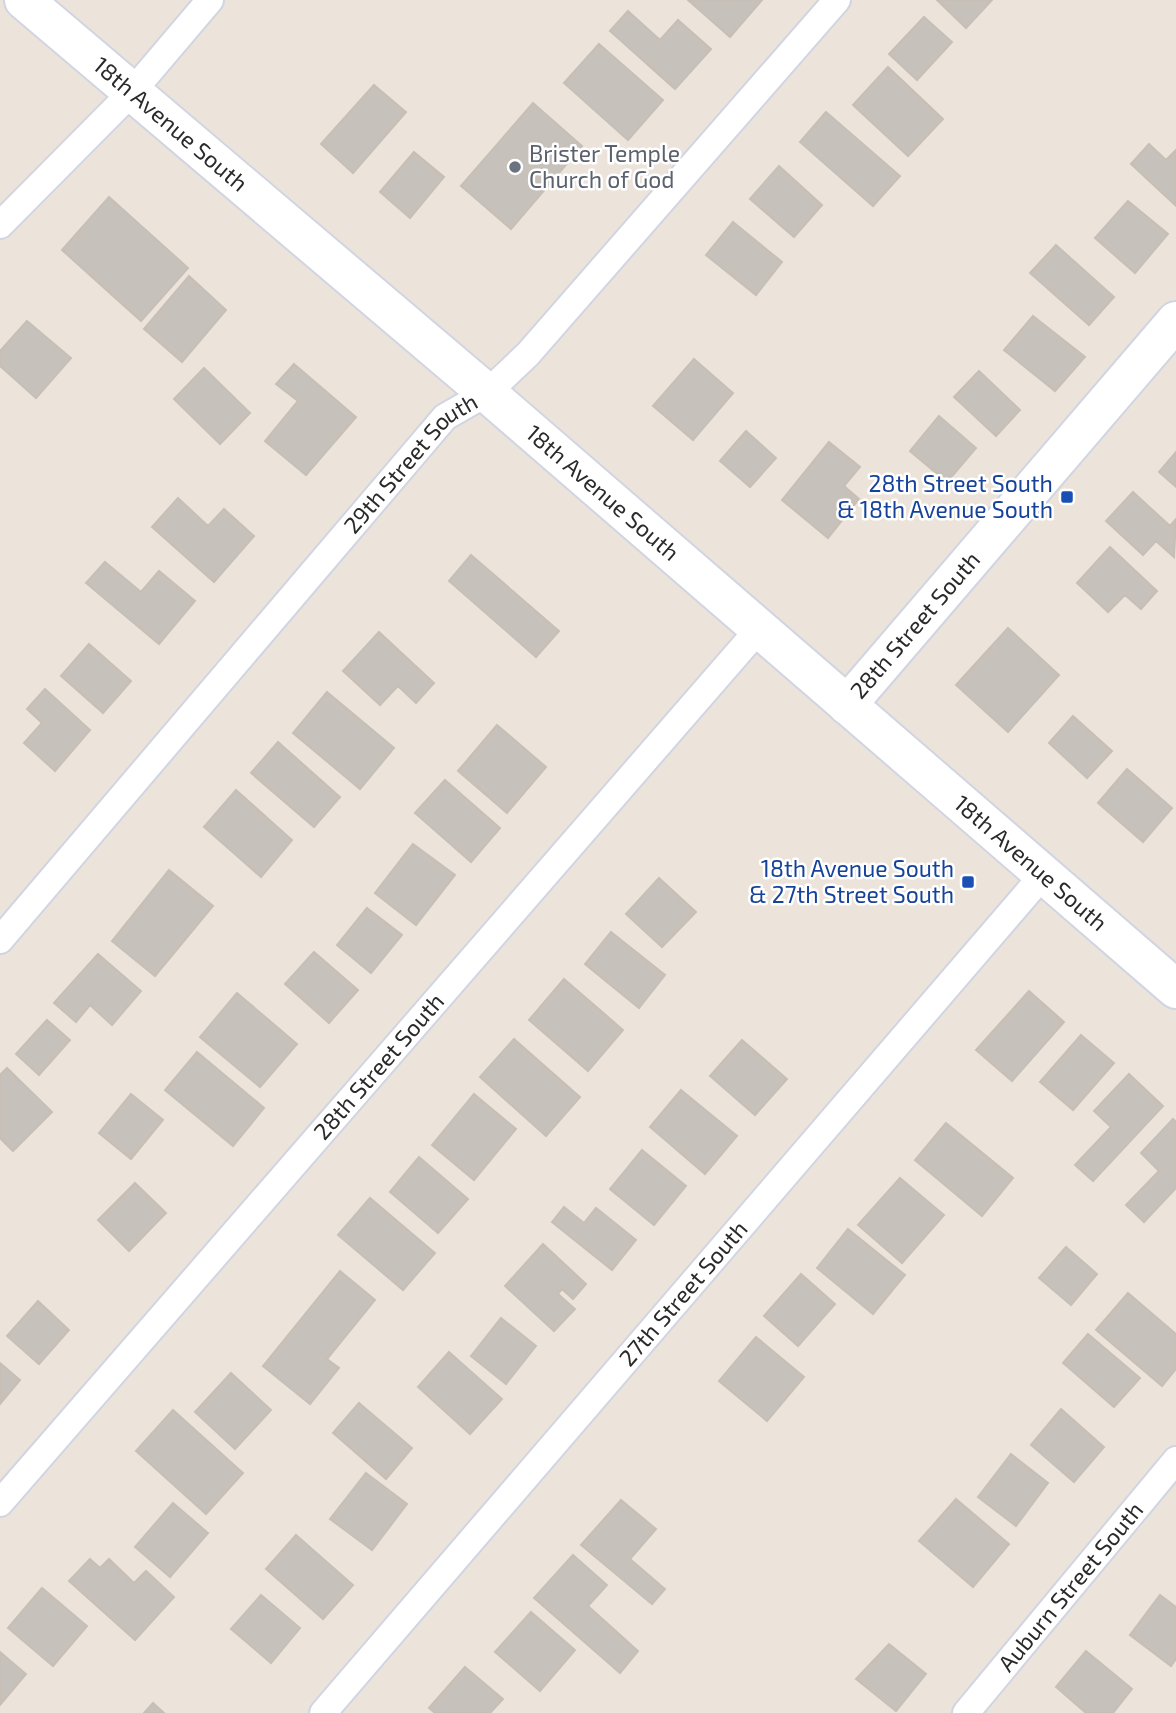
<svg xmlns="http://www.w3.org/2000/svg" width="1176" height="1713" viewBox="0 0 1176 1713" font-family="'Exo 2',sans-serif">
<rect width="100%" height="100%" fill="#ece4db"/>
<!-- building -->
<path fill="#c7c1bb" stroke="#c7bfb5" stroke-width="2" d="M688 0H762L730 37Z
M937 0H992L966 28Z
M628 11 660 40 678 20 711 49 675 89 610 31Z
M924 17 952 42 917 80 889 54Z
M599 44 663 100 628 140 564 83Z
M888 67 943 119 908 156 853 105Z
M374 85 406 112 353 173 321 144Z
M533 103 582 146 511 229 461 186Z
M826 112 900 176 873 206 800 142Z
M1149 144 1166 160 1176 150V206L1131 164Z
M414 152 444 177 410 218 380 192Z
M779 166 822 205 794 237 750 199Z
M109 197 188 268 141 321 62 250Z
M1128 201 1168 234 1135 273 1095 238Z
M733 222 782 262 756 295 706 255Z
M1056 245 1114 297 1089 325 1030 273Z
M189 276 226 310 182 362 144 329Z
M1033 316 1085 357 1055 391 1004 350Z
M27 321 71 358 36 398 0 366V351Z
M694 359 733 393 693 440 653 406Z
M294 364 356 417 306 475 265 441 298 401 276 384Z
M204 368 250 413 220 444 174 399Z
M979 371 1020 410 996 436 954 397Z
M939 416 976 448 947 482 910 451Z
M746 431 776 458 750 487 720 461Z
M829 442 860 467 844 486 859 499 828 538 782 500Z
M1176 452V487L1159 472Z
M1133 492 1170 526 1176 519 1174 557 1156 541 1143 555 1106 521Z
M178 498 208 526 224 509 254 536 214 582 152 527Z
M1110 547 1157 591 1141 609 1125 595 1108 612 1077 583Z
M471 555 559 631 536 657 449 581Z
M105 562 141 592 159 571 195 601 159 644 86 583Z
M1008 628 1059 675 1008 732 956 685Z
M379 632 434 683 416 703 398 686 380 705 343 671Z
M89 644 131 681 103 713 61 676Z
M45 689 90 730 55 771 24 743 42 723 27 709Z
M327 692 394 748 360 789 293 733Z
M1073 716 1112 751 1087 778 1049 743Z
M497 725 546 767 507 813 458 771Z
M278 742 340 797 314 827 251 773Z
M1127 769 1172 808 1143 842 1098 803Z
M445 780 500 828 471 862 415 813Z
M236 790 292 840 261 877 204 827Z
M413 844 455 875 416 925 375 893Z
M169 870 213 906 155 976 112 941Z
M659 878 696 912 662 947 626 914Z
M367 908 402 935 371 973 337 945Z
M611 932 665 975 639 1008 585 964Z
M314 952 358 990 329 1023 285 984Z
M98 954 141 991 112 1025 90 1005 76 1022 54 1003Z
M564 979 623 1030 588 1071 529 1020Z
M1029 991 1064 1022 1012 1081 976 1050Z
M237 993 297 1044 260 1087 200 1037Z
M47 1020 70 1040 39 1075 16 1054Z
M1081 1035 1114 1063 1073 1110 1040 1082Z
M514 1039 580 1097 546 1136 480 1077Z
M742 1040 787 1079 755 1115 710 1076Z
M197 1052 264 1108 233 1146 165 1090Z
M7 1068 52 1112 13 1151 0 1138V1075Z
M1129 1074 1163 1106 1093 1181 1075 1165 1111 1127 1094 1111Z
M681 1090 737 1136 705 1174 650 1127Z
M131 1094 163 1120 131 1159 99 1133Z
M474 1094 516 1129 474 1180 432 1145Z
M1173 1119 1176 1122V1188L1144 1222 1126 1205 1159 1171 1141 1153Z
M946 1123 1013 1178 982 1216 915 1160Z
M642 1150 686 1186 654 1225 610 1189Z
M419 1157 468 1199 438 1233 390 1192Z
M900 1178 944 1215 902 1263 858 1225Z
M135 1183 166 1213 129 1251 98 1220Z
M370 1198 435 1253 403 1290 338 1235Z
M564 1207 584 1223 596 1208 636 1240 612 1270 552 1222Z
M848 1229 905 1275 873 1314 817 1268Z
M543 1244 586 1284 573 1299 562 1289 558 1294 575 1309 554 1331 505 1286Z
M1066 1247 1097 1274 1071 1305 1039 1278Z
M340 1271 375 1300 327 1359 339 1368 310 1404 263 1366Z
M801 1274 835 1304 798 1346 764 1316Z
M1128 1293 1176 1334V1369L1162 1386 1096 1330Z
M38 1301 69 1330 39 1364 7 1336Z
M501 1318 536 1346 506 1384 471 1356Z
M1088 1334 1140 1378 1114 1407 1063 1363Z
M756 1337 804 1377 767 1421 719 1381Z
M449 1352 502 1399 470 1434 418 1387Z
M0 1363 20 1380 0 1404Z
M231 1373 271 1410 235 1449 195 1412Z
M359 1403 412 1448 386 1479 333 1433Z
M1061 1409 1104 1447 1074 1482 1031 1445Z
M173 1410 243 1473 206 1514 136 1451Z
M1011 1454 1048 1483 1016 1526 978 1497Z
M366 1473 407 1504 372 1550 330 1519Z
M956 1499 1009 1544 973 1587 919 1541Z
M621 1500 656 1529 630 1559 665 1589 652 1604 581 1545Z
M173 1503 208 1533 170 1577 135 1547Z
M296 1535 353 1585 323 1619 266 1569Z
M573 1555 607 1585 588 1606 638 1651 620 1673 534 1598Z
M90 1559 100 1568 109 1559 134 1583 146 1571 174 1597 135 1640 69 1581Z
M42 1588 87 1626 53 1666 8 1628Z
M261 1595 300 1628 271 1663 231 1629Z
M1160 1595 1176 1607V1659L1171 1666 1130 1635Z
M531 1612 575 1650 540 1691 495 1652Z
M889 1644 926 1674 896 1711 856 1679Z
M1086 1651 1132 1689 1113 1713H1086L1056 1687Z
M0 1652 26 1674 0 1705Z
M465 1667 503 1699 490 1713H435L429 1708Z
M153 1703 164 1713H144Z"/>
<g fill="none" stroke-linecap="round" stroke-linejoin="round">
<defs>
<g id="street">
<path d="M0 225 132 92 210 0"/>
<path id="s1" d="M0 940 445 417 487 393 528 354 837 0"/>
<path id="s2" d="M0 1503 758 630"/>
<path id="s3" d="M323 1713 1043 875"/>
<path id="s4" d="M966 1713 1176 1460"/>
</g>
<g id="secondary">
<path id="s5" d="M24 0 487 393 1176 989"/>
<path id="s6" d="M847 705 1176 321"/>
</g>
</defs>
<!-- street casing -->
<use href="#street" stroke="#d1d5e2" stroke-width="30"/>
<!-- secondary casing -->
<use href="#secondary" stroke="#d1d5e2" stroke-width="42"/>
<!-- street -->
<use href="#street" stroke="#fff" stroke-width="26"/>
<!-- secondary -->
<use href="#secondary" stroke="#fff" stroke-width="38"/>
</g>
<!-- markers -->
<circle fill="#6b7280" stroke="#fff" stroke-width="2.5" cx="515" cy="167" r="7"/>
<g fill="#1a4fb4" stroke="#fff" stroke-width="2.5">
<rect x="1060" y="490" width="14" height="14" rx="3.5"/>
<rect x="961" y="875" width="14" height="14" rx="3.5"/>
</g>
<g text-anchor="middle" stroke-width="5" stroke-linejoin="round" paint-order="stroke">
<!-- street labels -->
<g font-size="23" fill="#2a2a2a" stroke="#fff">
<text dy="8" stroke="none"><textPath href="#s5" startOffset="192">18th Avenue South</textPath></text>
<text dy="8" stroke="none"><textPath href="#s1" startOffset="630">29th Street South</textPath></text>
<text dy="8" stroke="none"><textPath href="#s5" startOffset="760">18th Avenue South</textPath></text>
<text dy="8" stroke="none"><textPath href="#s6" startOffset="105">28th Street South</textPath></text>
<text dy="8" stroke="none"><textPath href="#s5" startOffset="1326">18th Avenue South</textPath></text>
<text dy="8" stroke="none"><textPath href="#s2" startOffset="578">28th Street South</textPath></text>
<text dy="8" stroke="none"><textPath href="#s3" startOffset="553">27th Street South</textPath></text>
<text dy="8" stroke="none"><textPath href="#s4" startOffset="164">Auburn Street South</textPath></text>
</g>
<!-- worship labels -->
<g font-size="23" fill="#5b616d" stroke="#fff" text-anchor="start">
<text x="529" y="162">Brister Temple<tspan x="529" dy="26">Church of God</tspan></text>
</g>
<!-- transit labels -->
<g font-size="23" fill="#164399" stroke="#fff" text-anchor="end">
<text x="1053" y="492">28th Street South<tspan x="1053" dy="26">&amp; 18th Avenue South</tspan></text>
<text x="954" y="877">18th Avenue South<tspan x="954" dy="26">&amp; 27th Street South</tspan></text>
</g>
</g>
</svg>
